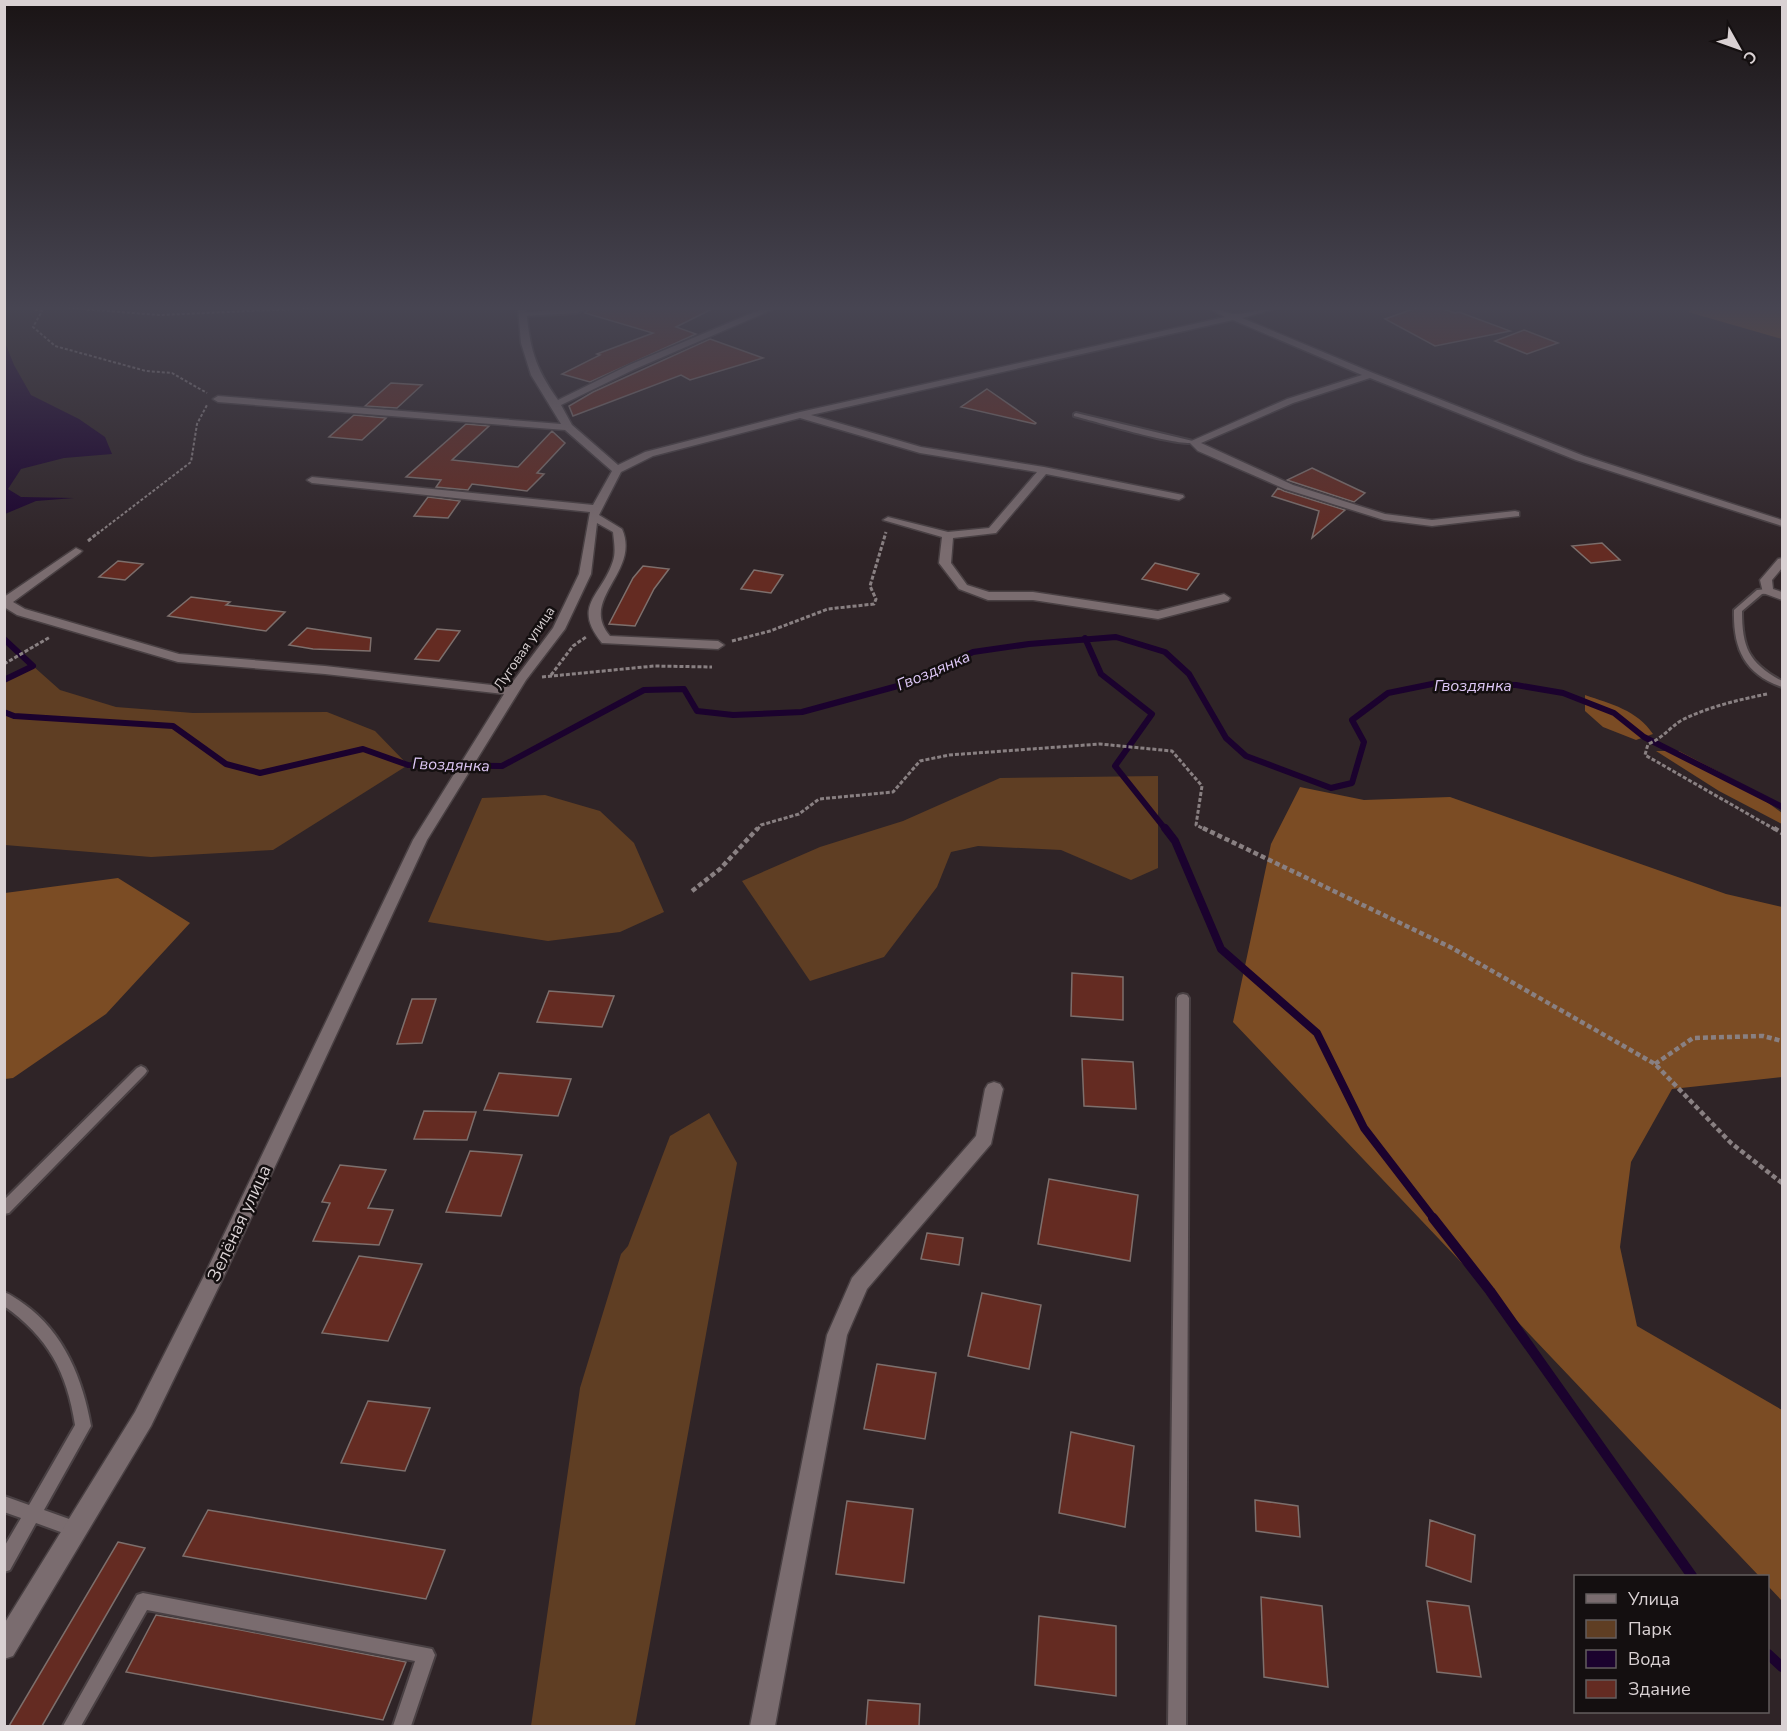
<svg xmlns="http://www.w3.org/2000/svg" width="1787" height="1731" viewBox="0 0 1787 1731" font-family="'Nunito Sans',sans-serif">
<rect width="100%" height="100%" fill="#2f2427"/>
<!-- green -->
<path fill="#5f3e23" d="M33 666 60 690 116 707 193 713 327 712 375 731 408 765 273 850 151 857 5 845V680Z
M1158 776V868L1131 880 1061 850 978 846 951 852 937 887 884 957 810 981 742 881 820 847 903 821 1000 778Z
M545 795 600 811 634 843 664 912 620 932 548 941 428 922 482 798Z
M709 1113 737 1163 635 1726H531L580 1388 621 1254 628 1246 670 1136Z"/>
<!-- forest -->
<path fill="#7b4c24" d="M1689 308H1782V339L1688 312 1691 309Z
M1585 695C1611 704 1637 710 1653 734L1636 740 1603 727 1585 711Z
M1656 751H1679L1742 784 1782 813V824L1719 791Z
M1300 787 1364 800 1450 797 1726 894 1782 907V1077L1672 1089 1631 1162 1620 1247 1637 1326 1782 1410V1601L1768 1586V1576H1759L1233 1022 1271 844Z
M118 878 190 923 106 1014 13 1078 5 1079V893Z"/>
<!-- water -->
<path fill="#1b022e" d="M4 340 14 365 31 395 79 419 105 437 112 454 64 458 21 469 8 489 21 497 74 498 36 501 5 514Z"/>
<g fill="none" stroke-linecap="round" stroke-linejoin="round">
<!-- stream-far2 -->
<path stroke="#1b022e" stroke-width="6" d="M1085 638 1101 674 1152 714 1115 766 1166 830
M4 639 33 666 4 680
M4 712 14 716 173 726 226 764 260 773 363 749 408 765 502 766 644 690 684 689 697 711 733 715 802 712 905 684 973 652 1029 644 1116 637 1165 652 1189 674 1226 738 1246 756 1331 788 1352 783 1364 742 1352 720 1388 693 1437 683 1516 685 1563 693 1614 713 1644 737 1782 807"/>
<!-- stream-far1 -->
<path stroke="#1b022e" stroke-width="8" d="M1165 828 1175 841 1221 949 1317 1033 1364 1128 1434 1219"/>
<!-- stream -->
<path stroke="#1b022e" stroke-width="10" d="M1433 1218 1490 1291 1692 1576
M1768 1654 1782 1667"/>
</g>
<!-- building -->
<path fill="#642b22" stroke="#7d6f6c" stroke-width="1.5" d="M591 308H714L676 327 696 334 590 382 562 374 600 355 597 354 653 333 585 313Z
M1416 308H1440L1455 313 1459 312 1510 331 1435 346 1385 319Z
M1524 330 1558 343 1527 354 1495 341Z
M710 339 763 358 690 380 681 375 573 416 569 406 593 392Z
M391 383 422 385 397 408 365 406Z
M987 389 1036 423 1035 424 961 407Z
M354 415 386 418 362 440 329 437Z
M466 424 489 426 452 460 518 467 552 431 565 443 537 473 544 474 527 491 472 484 468 490 436 487 441 480 406 477Z
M1312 468 1365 493 1354 502 1287 480Z
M1278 488 1284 491 1345 510 1312 538 1319 511 1272 496Z
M428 497 460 501 448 518 414 516Z
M1602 543 1620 560 1591 563 1572 546Z
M118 561 143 564 125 580 99 577Z
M1155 563 1199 574 1187 590 1142 579Z
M643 566 669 569 654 589 635 626 609 624 633 578Z
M754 570 783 575 771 593 741 589Z
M191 597 230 602 226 605 285 612 266 631 168 616Z
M307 628 371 638 370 651 313 649 289 645Z
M437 629 460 631 439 661 415 659Z
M1072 973 1123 977V1020L1071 1016Z
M549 991 614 996 602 1027 537 1022Z
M412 999H436L422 1043 397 1044Z
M1082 1059 1133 1062 1136 1109 1084 1106Z
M499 1073 571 1079 558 1116 484 1110Z
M424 1111 476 1112 467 1140 414 1139Z
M470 1151 522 1155 501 1216 446 1212Z
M340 1165 386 1170 368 1208 393 1210 379 1245 313 1241 330 1203 322 1202Z
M1049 1179 1138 1195 1130 1261 1038 1244Z
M927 1233 963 1238 959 1265 921 1259Z
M359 1256 422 1264 388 1341 322 1333Z
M982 1293 1041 1305 1029 1369 968 1356Z
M877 1364 936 1373 925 1439 864 1429Z
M368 1401 430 1408 405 1471 341 1463Z
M1071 1432 1134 1446 1125 1527 1059 1513Z
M1255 1500 1298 1506 1300 1537 1256 1531Z
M847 1501 913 1509 904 1583 836 1574Z
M208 1510 445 1550 426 1599 183 1556Z
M1430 1520 1475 1535 1471 1582 1426 1566Z
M118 1542 145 1548 42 1726H9Z
M1261 1597 1322 1606 1328 1687 1264 1677Z
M1427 1601 1469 1606 1481 1677 1437 1672Z
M156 1615 241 1630 406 1662 383 1720 126 1672Z
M1039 1616 1116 1626V1696L1035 1685Z
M868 1700 920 1704 919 1726H866Z"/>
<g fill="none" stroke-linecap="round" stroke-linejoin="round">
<defs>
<path id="lane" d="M589 308 577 313 523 316 520 314 523 312Z
M1076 413 1197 442C1185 449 1094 421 1074 416V414Z
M1767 589 1771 591 1770 593 1762 594 1742 611C1742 648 1749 663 1782 681V687C1744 674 1733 648 1734 610L1757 590Z
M1183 994 1187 995 1189 998 1186 1726H1168L1177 998 1179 995Z
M141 1066 145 1068 147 1071 145 1074 9 1213 4 1214V1200L137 1068Z
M4 1292C12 1295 18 1300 24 1304 64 1332 83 1380 91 1426L44 1510 83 1524 85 1530 83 1536 77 1538 36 1523 10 1570 4 1572V1547L21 1518 4 1512V1496L29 1505 75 1425C67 1372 48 1337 4 1306Z
M143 1593 432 1649 435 1655 411 1726H393L415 1661 147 1610 81 1726H63L137 1595Z"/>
<path id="street" d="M518 308H526C530 348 534 366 558 400L629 365 764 308H776L635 369 561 405 572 425 618 465 645 452 800 412 1225 317 1208 308C1219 308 1227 314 1235 314 1249 314 1263 308 1278 308L1242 318 1373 373 1584 456 1782 520V526L1576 460 1370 378 1293 403 1201 443 1293 485 1385 514 1432 520 1515 511 1519 512V516L1432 526 1384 520 1285 489 1198 451 1189 442 1287 399 1362 375 1233 320 811 415 921 447 1044 467 1183 495 1184 497 1179 500 1046 474 996 533 953 538 951 563 967 585 989 592H1033L1158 611 1224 594 1230 598 1228 601 1158 619 1033 600H988L959 589 939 563 942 537 883 520 888 517 948 532 989 528 1037 472 920 453 800 418 653 456 621 472 599 515 622 529C641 572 578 599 610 636L718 641 724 645 718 649 602 643C571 605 602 596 613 561 616 552 614 542 613 532L597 523 591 574 565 629 526 680 427 840 223 1278 151 1426 13 1656 4 1659V1624L135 1412 206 1272 413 840 504 694 325 674 178 662 17 615 4 607V597L76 548 82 551 80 553 13 602 25 609 179 654 325 666 509 687 553 628 579 574 590 512 312 483 307 480 312 477 593 505 612 471 565 430 218 402 213 399 218 396 561 424 531 375 521 343Z
M1782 558V568L1772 580 1773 589 1782 592V600L1763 593 1760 580 1778 559Z
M994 1082 1000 1084 1003 1089 991 1144 867 1289 847 1335 775 1726H750L827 1335 852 1278 976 1136 985 1089 988 1084Z"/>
</defs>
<!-- lane casing -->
<use href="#lane" stroke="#494043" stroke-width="4"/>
<!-- street casing -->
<use href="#street" stroke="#494043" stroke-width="3"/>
<!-- path-far2 -->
<path stroke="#898082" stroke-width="2" stroke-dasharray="3 2" stroke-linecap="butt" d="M30 308 42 311 33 327 55 346 146 371 172 373 207 393
M67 308 160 315 318 308
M97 534 191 462 197 424 207 405"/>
<!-- path-far1 -->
<path stroke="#898082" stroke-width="3" stroke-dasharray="4 2" stroke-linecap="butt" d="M88 541 99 532
M732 641 770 631 828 609 874 604 876 599 870 586 886 532
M4 664 50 637
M551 675 573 646 586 637
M542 677 654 666 712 667
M1767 694C1738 700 1708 707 1682 720 1669 728 1663 738 1648 744L1645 755 1776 830
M757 830 761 825 799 814 819 799 893 792 920 761 949 755 1100 744 1172 751 1202 786 1196 825 1206 830"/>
<!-- path -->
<path stroke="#898082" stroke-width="4.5" stroke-dasharray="5 3" stroke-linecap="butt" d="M1203 828 1452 948 1655 1064 1731 1143 1782 1183
M1774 828 1782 833
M692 891 720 869 758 828
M1655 1064 1693 1038 1763 1036 1782 1041"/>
<!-- lane -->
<use href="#lane" fill="#7a6c6f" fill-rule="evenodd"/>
<!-- street -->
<use href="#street" fill="#7a6c6f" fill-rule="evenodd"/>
</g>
<!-- sky -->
<linearGradient id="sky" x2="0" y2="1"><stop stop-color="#1a1415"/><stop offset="0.56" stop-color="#474552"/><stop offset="1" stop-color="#474552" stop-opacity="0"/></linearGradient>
<rect width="1787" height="550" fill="url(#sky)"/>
<g text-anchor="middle" stroke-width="5" stroke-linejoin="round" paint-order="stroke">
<!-- far-street labels -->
<g font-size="14" fill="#d9d1d3" stroke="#140f10">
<text transform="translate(524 648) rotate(-56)" y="5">Луговая улица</text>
</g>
<!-- water labels -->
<g font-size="16" font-style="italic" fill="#dec8f7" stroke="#140f10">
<text transform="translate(933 670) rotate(-23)" y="6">Гвоздянка</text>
<text x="1473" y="691">Гвоздянка</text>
<text transform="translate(451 764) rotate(2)" y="6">Гвоздянка</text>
</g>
<!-- near-street labels -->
<g font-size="18" fill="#d9d1d3" stroke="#140f10">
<text transform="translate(239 1223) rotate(-65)" y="6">Зелёная улица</text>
</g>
</g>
<!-- border -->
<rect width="1787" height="1731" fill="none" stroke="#d9d1d3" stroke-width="12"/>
<!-- legend -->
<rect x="1574" y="1575" width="195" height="138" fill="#140f10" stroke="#635d5e" stroke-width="1.5"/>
<rect x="1586" y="1594" width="30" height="9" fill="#7a6c6f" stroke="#635d5e" stroke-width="1.5"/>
<text x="1628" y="1605" font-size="18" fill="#d9d1d3">Улица</text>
<rect x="1586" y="1620" width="30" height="18" fill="#5f3e23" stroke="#635d5e" stroke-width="1.5"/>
<text x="1628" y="1635" font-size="18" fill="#d9d1d3">Парк</text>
<rect x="1586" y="1650" width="30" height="18" fill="#1b022e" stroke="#635d5e" stroke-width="1.5"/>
<text x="1628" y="1665" font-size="18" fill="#d9d1d3">Вода</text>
<rect x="1586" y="1680" width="30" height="18" fill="#642b22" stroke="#635d5e" stroke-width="1.5"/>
<text x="1628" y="1695" font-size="18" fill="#d9d1d3">Здание</text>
<!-- north arrow -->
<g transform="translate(1739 48) rotate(130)" stroke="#140f10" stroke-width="4.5" paint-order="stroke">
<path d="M0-4.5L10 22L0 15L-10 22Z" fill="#d9d1d3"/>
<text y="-9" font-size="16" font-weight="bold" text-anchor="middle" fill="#d9d1d3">С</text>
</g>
</svg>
